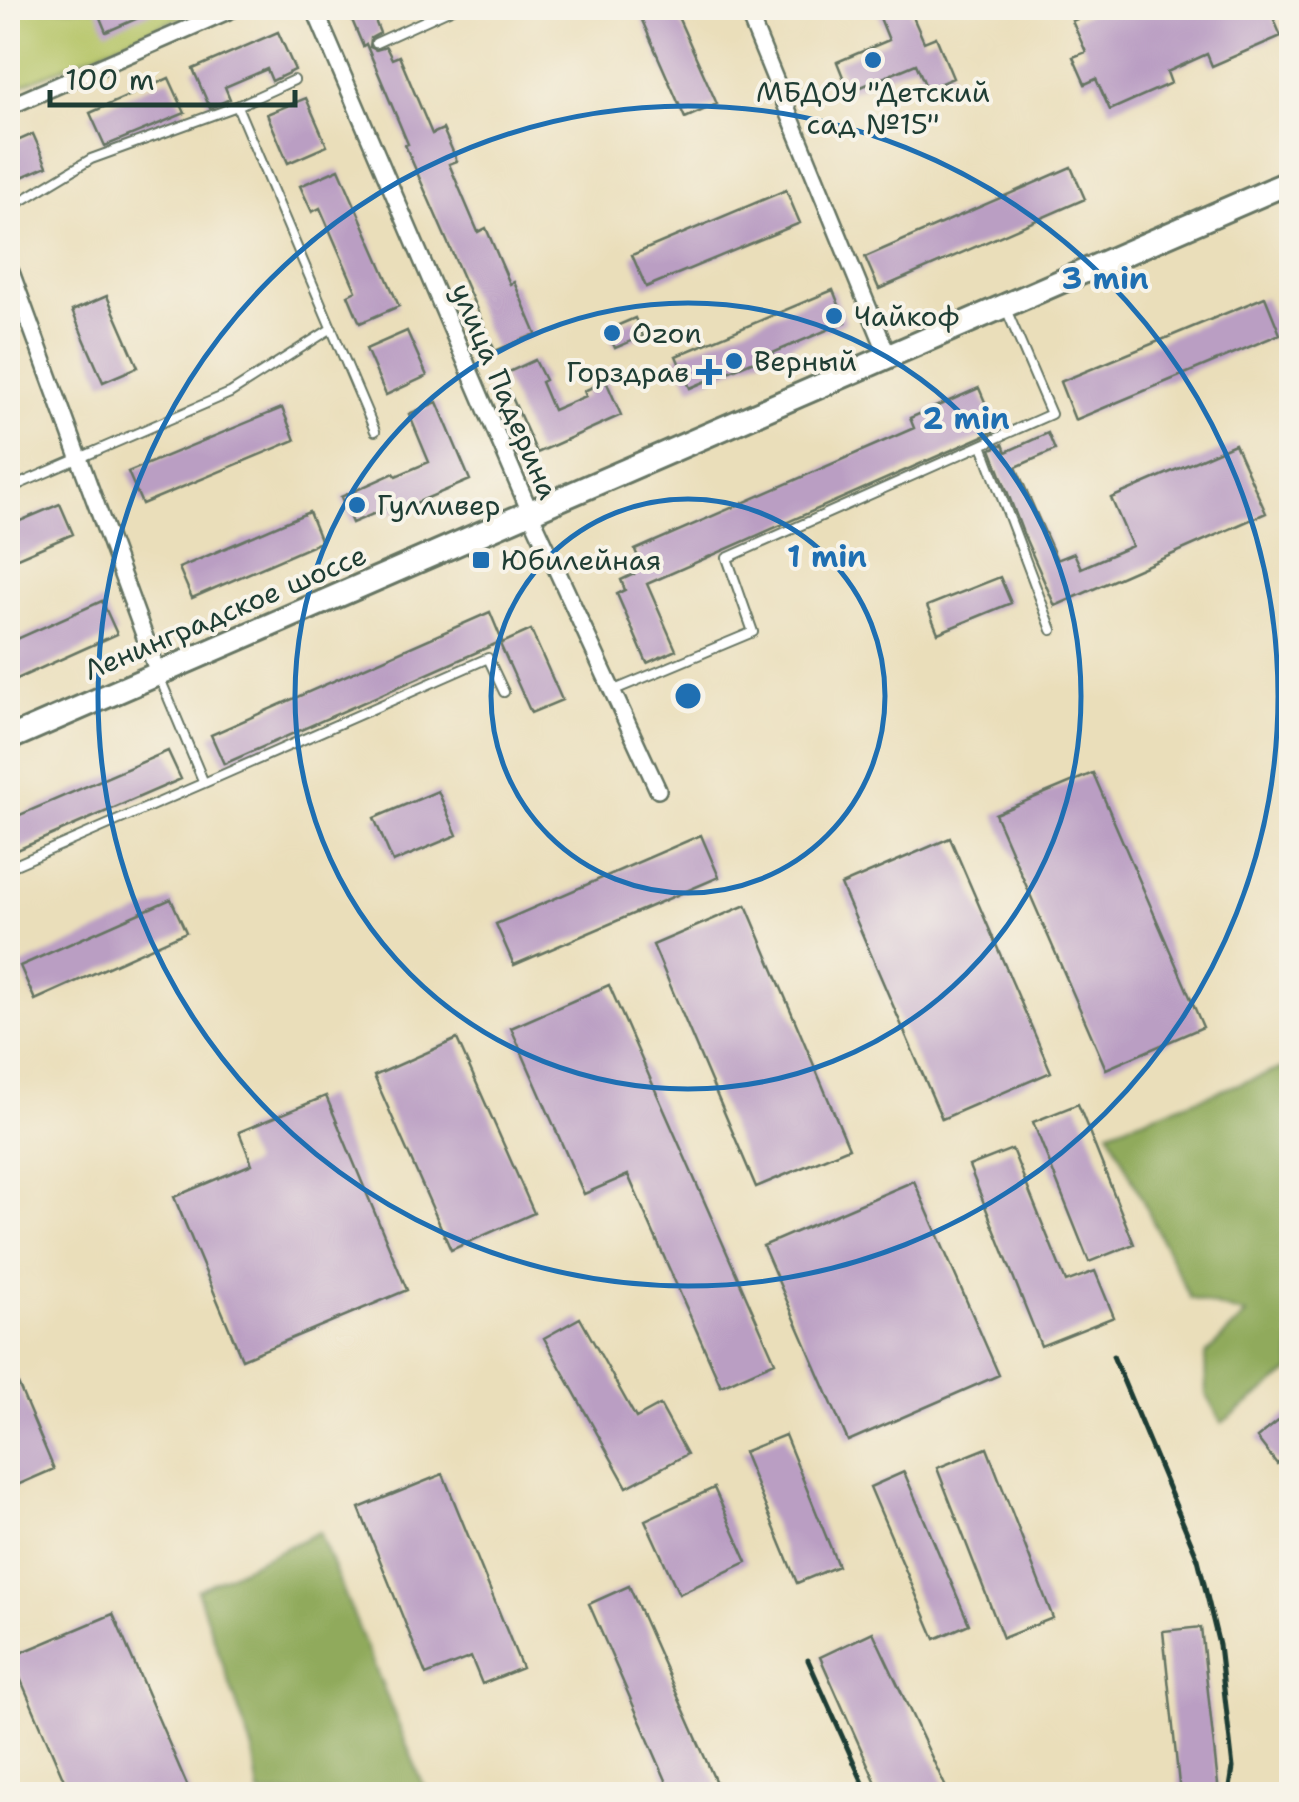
<svg xmlns="http://www.w3.org/2000/svg" width="1299" height="1802" viewBox="0 0 1299 1802" font-family="'Shantell Sans',sans-serif">
<rect width="100%" height="100%" fill="#f7f3e8"/>
<filter id="ink" filterUnits="userSpaceOnUse"><feTurbulence type="fractalNoise" baseFrequency=".01" numOctaves="2"/><feDisplacementMap in="SourceGraphic" scale="20" xChannelSelector="R" yChannelSelector="G"/><feConvolveMatrix kernelMatrix="1 2 1 2 8 2 1 2 1" color-interpolation-filters="sRGB"/></filter>
<filter id="wash" filterUnits="userSpaceOnUse"><feTurbulence type="fractalNoise" baseFrequency=".0048" numOctaves="4" result="noise"/><feDisplacementMap in="SourceGraphic" scale="40" xChannelSelector="R" yChannelSelector="G"/><feGaussianBlur stdDeviation="2.25" result="paint"/><feColorMatrix in="noise" values="0 0 0 0 0 0 0 0 0 0 0 0 0 0 0 0 0 1.4 0 .05"/><feComposite in="paint" operator="in"/></filter>
<g filter="url(#wash)">
<rect width="100%" height="100%" fill="#eadeba"/>
<!-- green -->
<path fill="#b6c567" stroke="#6a814e" stroke-width="2.5" d="M8 8H202L8 91Z"/>
<!-- forest -->
<path fill="#90aa5c" stroke="#587448" stroke-width="2.5" d="M1291 1065V1371L1222 1423 1206 1394 1205 1355 1246 1315 1190 1298 1109 1131Z
M319 1532 427 1794H259L253 1751 197 1590Z"/>
<g id="blocks">
<!-- building -->
<path fill="#ba9ec3" d="M96 8H161L106 32Z
M347 8H370L380 33 371 38 370 47 376 50 386 47 392 59 399 56 432 134 443 129 457 161 449 164 478 232 486 228 510 284 514 282 536 334 495 351 405 145 408 144 366 44 363 46Z
M666 8H674L717 104 685 118 641 18Z
M876 8H909L924 42 936 37 953 78 927 89 916 64 849 92 837 62 889 40Z
M1104 8H1269L1281 36 1212 66 1207 54 1167 72 1171 83 1110 110 1096 79 1085 84 1073 57 1086 52 1072 21Z
M278 32 295 70 272 81 267 69 225 87 230 99 210 108 193 69Z
M169 78 185 113 105 146 90 113Z
M306 98 327 146 288 163 267 114Z
M33 134 47 166 8 183V145Z
M1071 167 1085 199 879 289 865 257Z
M339 169 399 306 360 323 348 295 356 291 320 208 312 212 300 186Z
M786 190 800 223 646 287 632 255Z
M833 290 846 322 690 388 676 356Z
M107 296 138 367 103 382 72 311Z
M1265 297 1280 334 1075 420 1060 382Z
M635 318 643 336 615 348 607 330Z
M407 331 427 376 386 395 366 349Z
M535 360 545 380 541 382 553 410 586 396 584 391 606 381 621 415 537 453 502 375Z
M979 388 997 430 647 584 676 650 647 663 617 594 625 590 621 580 634 574 629 561 638 557 635 550 914 428 910 418Z
M437 402 470 480 390 514 387 508 352 523 341 497 394 473 396 476 429 462 409 414Z
M282 408 295 440 142 504 128 472Z
M1048 433 1055 450 1016 467 1057 560 1074 553 1081 568 1132 546 1111 498 1235 444 1266 513 1055 606 1023 533 991 449 1003 444 1006 452Z
M60 504 73 534 8 562V526Z
M309 512 321 542 192 598 179 568Z
M1000 577 1011 603 938 633 927 606Z
M102 601 117 634 8 683V643Z
M490 612 502 641 224 764 211 735Z
M531 630 562 700 531 713 500 644Z
M168 751 181 779 8 854V820Z
M1093 773 1203 1027 1106 1069 995 814Z
M438 791 457 835 393 862 374 818Z
M701 835 719 877 514 965 496 924Z
M950 838 1051 1072 942 1119 841 885Z
M171 899 186 932 35 1000 20 966Z
M746 905 849 1148 756 1187 653 945Z
M609 985 775 1362 721 1386 628 1175 584 1194 511 1028Z
M457 1039 534 1213 451 1250 374 1076Z
M326 1096 407 1290 242 1359 174 1197 252 1164 239 1132Z
M1078 1104 1134 1244 1089 1262 1033 1122Z
M1012 1149 1066 1282 1095 1271 1114 1317 1041 1346 969 1166Z
M914 1181 999 1375 848 1441 763 1246Z
M580 1318 636 1418 660 1405 687 1454 627 1487 544 1338Z
M8 1360 54 1469 8 1489Z
M1292 1410V1452L1277 1464 1257 1438Z
M785 1435 838 1566 797 1583 743 1452Z
M987 1448 1053 1618 1003 1638 937 1468Z
M904 1472 969 1624 935 1639 870 1487Z
M443 1474 522 1668 482 1684 471 1657 426 1675 359 1508Z
M714 1488 747 1562 679 1594 645 1520Z
M629 1586 721 1794H672L589 1604Z
M113 1614 191 1794H70L11 1657Z
M1201 1627 1219 1794H1180L1163 1631Z
M873 1632 949 1794H881L820 1657Z"/>
</g>
</g>
<g filter="url(#ink)">
<use href="#blocks" fill-opacity="0" stroke="#667563" stroke-width="2.5"/>
<g fill="none" stroke-linecap="round" stroke-linejoin="round">
<defs>
<path id="lane" d="M376 43 453 8
M237 106 375 431
M8 209 91 159 237 106 294 80
M982 445 1052 630
M8 489 230 393 332 328
M612 691 753 632 727 558 1051 414 1006 309
M204 783 488 658 504 692
M8 868 204 783 159 676"/>
<path id="street" d="M314 8 530 512 658 790
M746 8 888 356
M8 107 235 8
M8 269 11 272 158 673"/>
<path id="secondary" d="M8 739 1292 181"/>
</defs>
<!-- lane casing -->
<use href="#lane" stroke="#667563" stroke-width="12"/>
<!-- street casing -->
<use href="#street" stroke="#667563" stroke-width="20"/>
<!-- secondary casing -->
<use href="#secondary" stroke="#667563" stroke-width="28"/>
<!-- lane -->
<use href="#lane" stroke="#fff" stroke-width="8"/>
<!-- street -->
<use href="#street" stroke="#fff" stroke-width="15"/>
<!-- secondary -->
<use href="#secondary" stroke="#fff" stroke-width="22"/>
<!-- rail -->
<path stroke="#1f3d34" stroke-width="5" d="M1113 1356 1198 1559 1219 1645 1233 1768 1229 1794
M808 1660 868 1794"/>
</g>
</g>
<!-- distance rings -->
<g fill="none" stroke="#1f6fb2" stroke-width="5">
<circle cx="688" cy="696" r="197"/>
<circle cx="688" cy="696" r="393"/>
<circle cx="688" cy="696" r="590"/>
</g>
<!-- markers -->
<g fill="#1f6fb2" stroke="#f7f3e8" stroke-width="4">
<circle cx="873" cy="60" r="10"/>
<circle cx="834" cy="316" r="10"/>
<circle cx="612" cy="333" r="10"/>
<circle cx="734" cy="361" r="10"/>
<path d="M704 357h10v10h10v10h-10v10h-10v-10h-10v-10h10z"/>
<circle cx="357" cy="505" r="10"/>
<rect x="471" y="550" width="20" height="20" rx="5"/>
</g>
<g text-anchor="middle" stroke-width="8" stroke-linejoin="round" paint-order="stroke">
<!-- poi labels -->
<g font-size="28" fill="#1f3d34" stroke="#f7f3e8" text-anchor="start">
<text x="873" y="102" text-anchor="middle">МБДОУ "Детский<tspan x="873" dy="32">сад №15"</tspan></text>
<text x="854" y="326">Чайкоф</text>
<text x="632" y="343">Ozon</text>
<text x="754" y="371">Верный</text>
<text x="689" y="382" text-anchor="end">Горздрав</text>
<text x="377" y="515">Гулливер</text>
<text x="501" y="570">Юбилейная</text>
</g>
<!-- street labels -->
<g font-size="28" fill="#1f3d34" stroke="#f7f3e8">
<text transform="translate(505 391) rotate(67)" y="10">улица Падерина</text>
<text transform="translate(225 612) rotate(-23)" y="10">Ленинградское шоссе</text>
</g>
</g>
<circle cx="688" cy="696" r="15" fill="#1f6fb2" stroke="#f7f3e8" stroke-width="5"/>
<g font-size="30" text-anchor="middle" font-weight="bold" fill="#1f6fb2" stroke="#f7f3e8" stroke-width="8" stroke-linejoin="round" paint-order="stroke">
<text x="1105" y="289">3 min</text>
<text x="966" y="429">2 min</text>
<text x="827" y="567">1 min</text>
</g>
<!-- margin -->
<rect width="1299" height="1802" fill="none" stroke="#f7f3e8" stroke-width="40"/>
<!-- scale -->
<path d="M50 90v15h245v-15" fill="none" stroke="#1f3d34" stroke-width="5"/>
<text x="65" y="90" font-size="30" fill="#1f3d34" stroke="#f7f3e8" stroke-width="8" paint-order="stroke">100 m</text>
</svg>
